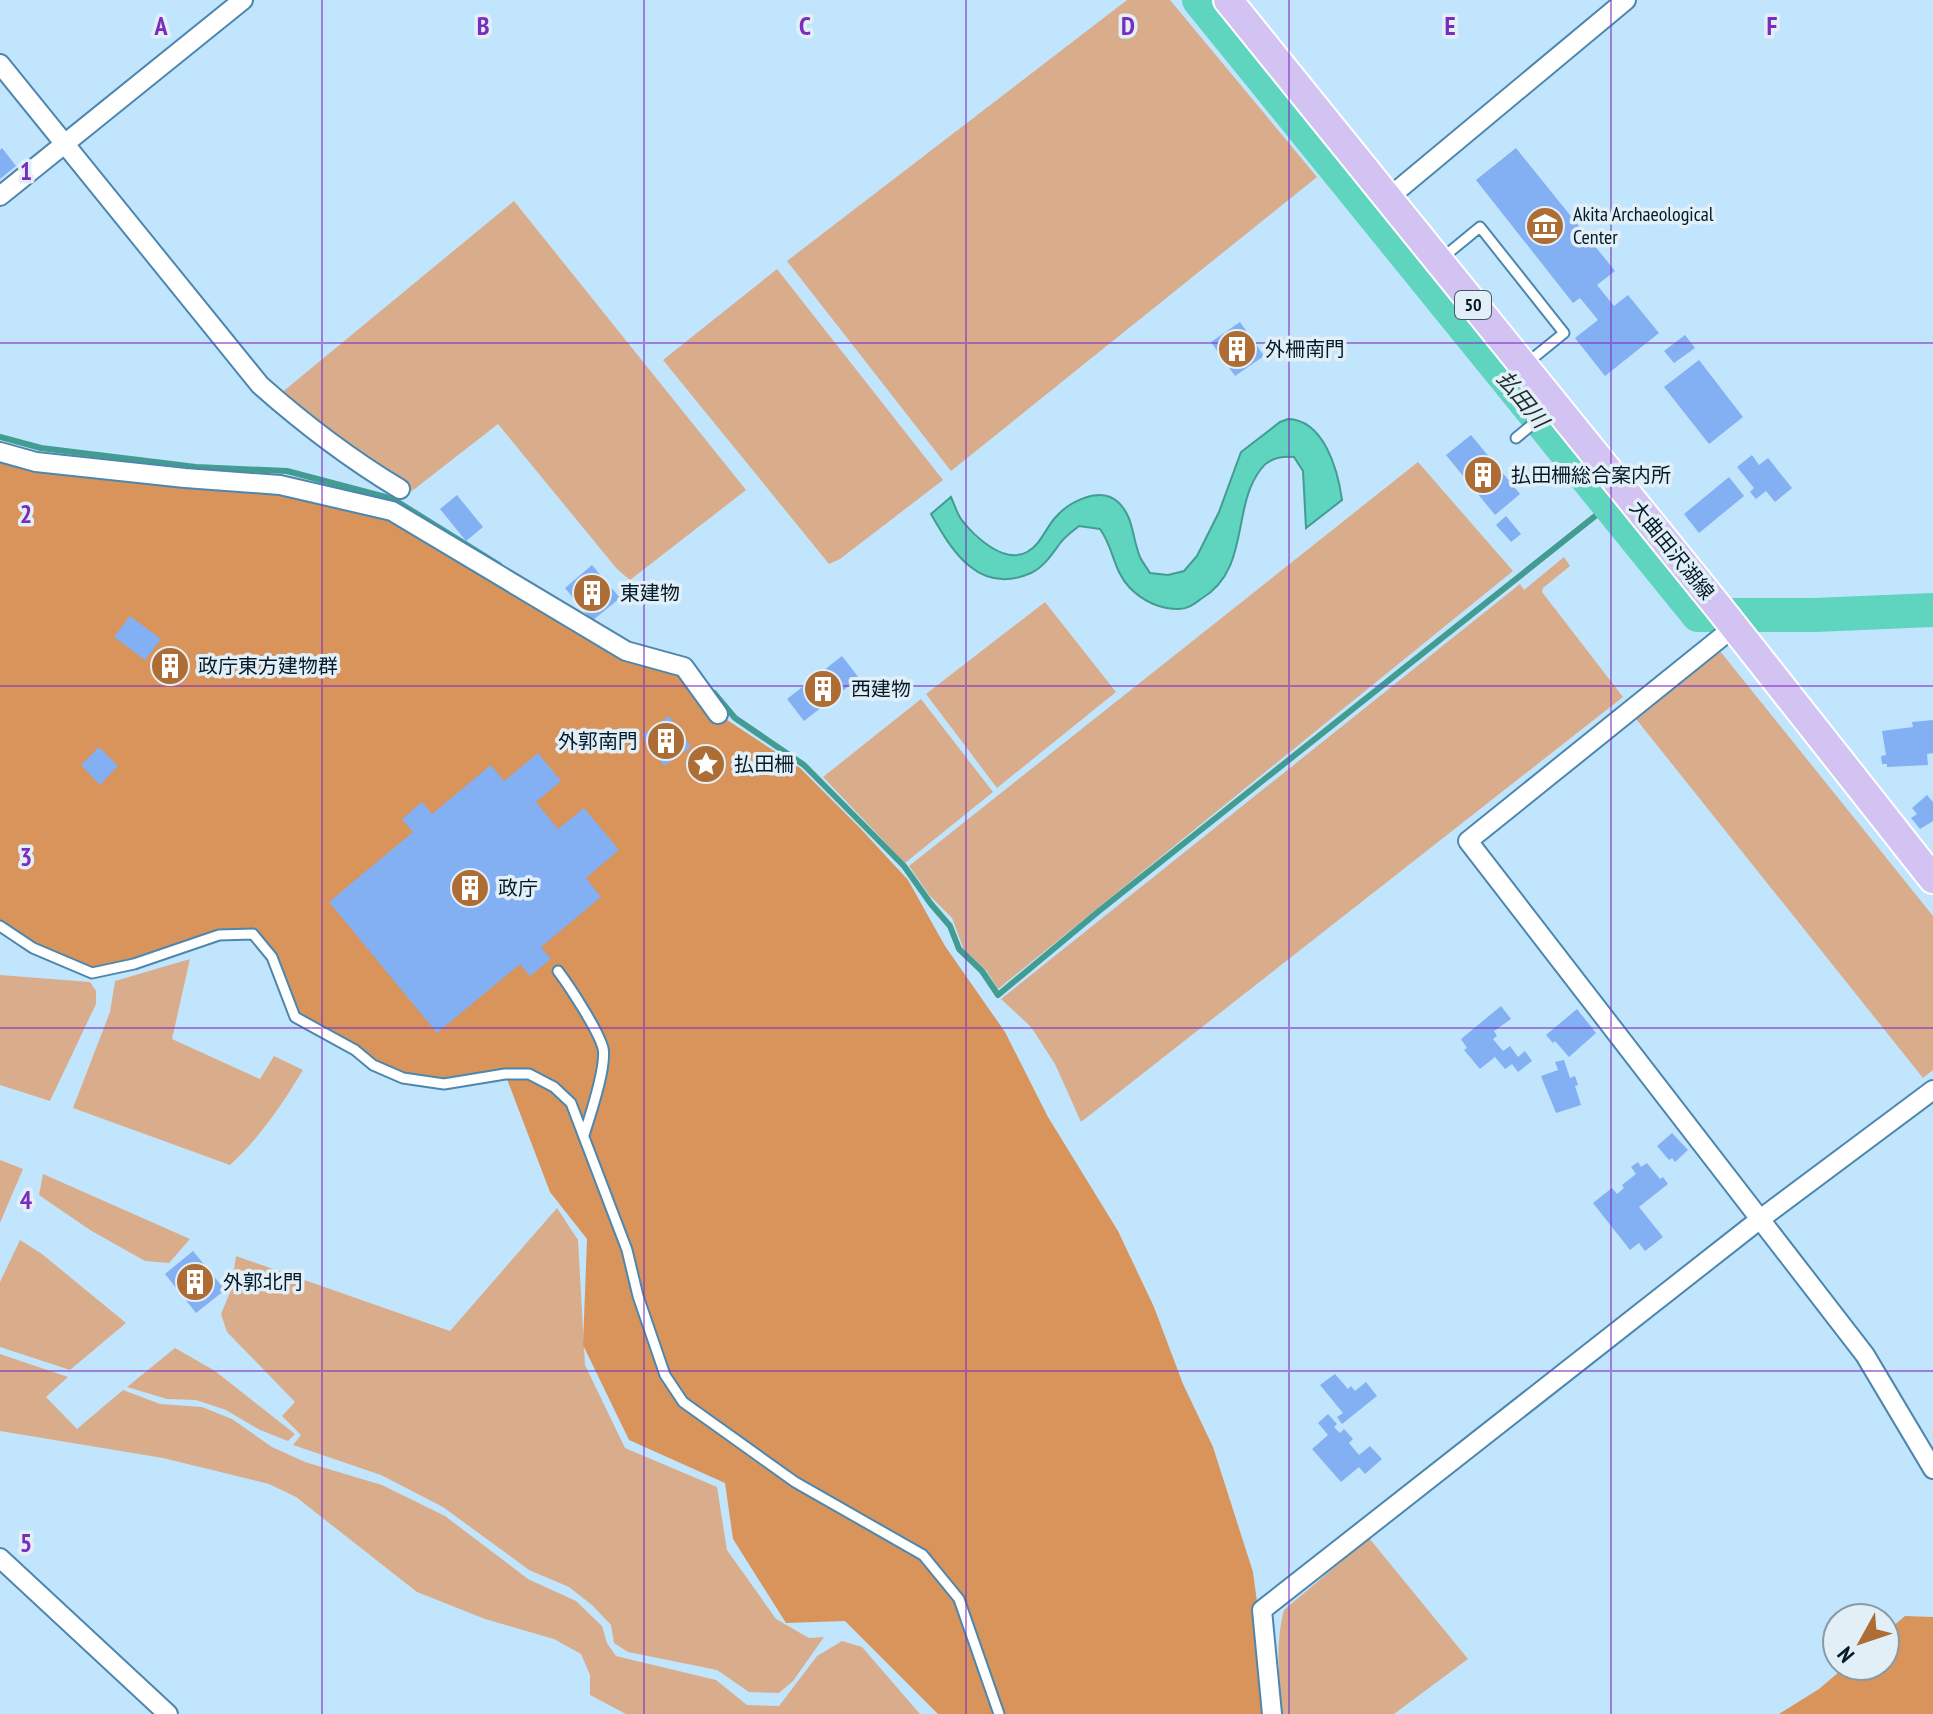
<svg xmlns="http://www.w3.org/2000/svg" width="1933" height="1714" viewBox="0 0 1933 1714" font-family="'PT Sans Narrow','Noto Sans JP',sans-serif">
<rect width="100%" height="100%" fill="#c2e5fe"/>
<!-- green -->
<path fill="#d9ad8b" d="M1127 0H1170L1317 177 951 471 787 261Z
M514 201 746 490 630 580 617 569 498 424 412 491 280 394Z
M777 269 943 480 840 559 829 564 663 360Z
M1418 462 1513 571 998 989 986 970 964 950 952 918 930 896 909 866Z
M1564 557 1570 566 1543 588 1542 592 1623 697 1081 1122 1055 1064 1031 1027 1001 999 1520 584 1524 590Z
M1045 602 1116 692 997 788 926 694Z
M1720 651 1933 916V1070L1923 1078 1636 719Z
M921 699 993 792 905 863 823 777Z
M190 959 172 1039 260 1079 274 1056 303 1070C283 1103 259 1139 230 1165L73 1108 110 1012 115 981Z
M0 975 90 982 96 991V1004L50 1101 0 1085Z
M0 1160 23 1169 0 1223Z
M43 1174 190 1239 169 1263 145 1261 90 1230 39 1195Z
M557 1208 578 1240 585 1365 625 1448 717 1487 727 1550 776 1619 809 1638 824 1637 793 1681 779 1693 749 1692 717 1670 628 1652 614 1643 611 1625 592 1605 569 1587 529 1570 443 1507 381 1475 293 1445 301 1435 282 1416 295 1402 227 1332 221 1314 231 1290 236 1256 450 1331Z
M20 1240 42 1254 126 1323 70 1370 0 1347V1282Z
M175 1348 215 1371 295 1434 288 1441 260 1430 226 1410 196 1400 167 1399 127 1387Z
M0 1354 68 1377 46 1397 77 1429 123 1390 160 1404 202 1407 232 1419 272 1447 305 1462 382 1485 445 1516 528 1579 576 1601 602 1626 607 1643 616 1656 716 1680 747 1705 779 1706 817 1656 842 1641 862 1647 920 1714H626L590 1695V1675L581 1654 554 1639 485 1619 417 1592 296 1497 269 1484 163 1458 0 1431Z
M1369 1538 1468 1659 1394 1714H1282C1279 1680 1275 1643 1284 1610Z"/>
<!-- forest -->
<path fill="#d9945b" d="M0 452 392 511 626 651 684 667 718 714 800 768 861 829 908 880 945 946 1005 1032 1048 1117 1118 1231 1154 1307 1183 1384 1213 1447 1253 1572 1272 1714H938L845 1621 786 1623 733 1539 725 1483 629 1440 583 1345 587 1239 550 1192 505 1074 444 1084 403 1078 295 1017 272 957 253 934 219 935 92 973 33 948 0 926Z
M1905 1616 1933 1617V1714H1779L1819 1689 1846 1666H1885V1633Z"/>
<!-- water -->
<path fill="#5fd4bf" stroke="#439c92" stroke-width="2" d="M1288 419C1324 420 1338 470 1342 500L1306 528 1303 471 1294 457C1282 456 1269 458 1261 469 1231 507 1251 569 1201 599 1194 604 1188 609 1179 609 1160 609 1144 602 1130 588 1113 571 1114 548 1100 529L1079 526C1073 531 1066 536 1061 542 1052 554 1044 567 1031 573 979 596 952 551 931 514L951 497C954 504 957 513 961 519 974 536 1004 565 1027 552 1040 545 1045 530 1054 519 1067 503 1099 485 1118 502 1134 517 1132 538 1140 557 1143 563 1147 568 1150 573L1168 575 1184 571 1197 556 1219 512 1241 452 1280 422Z"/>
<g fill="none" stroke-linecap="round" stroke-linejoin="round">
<!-- stream -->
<path stroke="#439c92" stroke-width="6" d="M0 437 41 448 196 467 287 471 393 499 499 565
M714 693 735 718 804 765 904 866 931 904 950 926 959 949 982 971 998 995 1099 911 1609 505"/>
<!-- river -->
<path stroke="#5fd4bf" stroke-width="34" d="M1199 0 1698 615H1815L1933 610"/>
</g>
<!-- building -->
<path fill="#83aff3" d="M2 148 16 166 0 179V150Z
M1516 148 1615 271 1597 285 1614 306 1628 295 1659 333 1605 376 1575 338 1598 320 1580 298 1573 303 1476 180Z
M1240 322 1264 356 1235 376 1211 342Z
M1685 335 1695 348 1674 363 1664 351Z
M1699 360 1743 417 1709 444 1664 387Z
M1471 435 1520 494 1495 515 1446 455Z
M1752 455 1759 465 1768 458 1792 488 1775 502 1766 491 1756 499 1750 492 1754 488 1737 467Z
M1729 477 1744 496 1699 533 1684 514Z
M457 495 483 527 466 541 440 509Z
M1506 516 1521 534 1511 542 1496 525Z
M592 565 620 598 592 621 565 588Z
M130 616 161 639 145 660 114 637Z
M166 648 188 666 173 685 151 667Z
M842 656 859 678 804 721 787 699Z
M669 716 691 747 664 766 642 735Z
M1933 720V753L1927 754 1928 765 1887 767V764H1882L1881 756 1886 755 1882 731 1913 727 1912 722Z
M99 747 118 766 100 785 81 765Z
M538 753 561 781 536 802 558 829 584 808 619 850 586 878 601 897 541 947 551 959 530 976 520 964 437 1033 329 902 413 832 402 819 422 802 432 814 491 765 504 781Z
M1927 795 1933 802V821L1920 829 1911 818 1917 814 1912 808Z
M1501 1006 1511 1019 1494 1031 1497 1036 1493 1039 1503 1051 1510 1046 1518 1057 1525 1051 1532 1061 1518 1072 1512 1064 1505 1069 1495 1057 1480 1069 1464 1050 1467 1048 1461 1039Z
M1577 1009 1596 1033 1569 1057 1555 1041 1553 1043 1546 1035Z
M1564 1060 1570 1078 1575 1076 1578 1085 1575 1086 1581 1105 1556 1113 1541 1076 1558 1070 1555 1062Z
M1672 1133 1688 1150 1675 1162 1672 1158 1669 1160 1657 1146Z
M1638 1162 1641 1167 1647 1163 1660 1179 1663 1177 1668 1184 1639 1207 1663 1237 1645 1251 1639 1243 1630 1250 1593 1203 1612 1188 1617 1194 1624 1188 1622 1185 1636 1174 1631 1167Z
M193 1251 225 1290 196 1313 165 1274Z
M1335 1374 1348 1389 1351 1386 1355 1391 1366 1382 1377 1396 1342 1424 1337 1417 1343 1413 1320 1385Z
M1328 1414 1337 1424 1334 1427 1340 1433 1344 1429 1353 1439 1349 1443 1359 1455 1370 1446 1382 1459 1365 1474 1359 1467 1341 1482 1312 1449 1328 1435 1318 1423Z"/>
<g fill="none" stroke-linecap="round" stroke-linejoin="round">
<defs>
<path id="service" d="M1441 259 1480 227 1564 333 1527 363
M1516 438 1552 408
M0 926 33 948 92 973 134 964 219 935 253 934 272 957 295 1017 355 1050 373 1065 403 1078 444 1084 505 1074H529L554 1087 571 1103 627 1250 638 1296 665 1375 683 1402 795 1482 923 1555 959 1599 999 1714
M558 971C570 987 598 1030 603 1048 607 1066 590 1116 584 1135"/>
<path id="minor" d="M0 64 260 385C304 424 350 459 400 489
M0 196 243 0
M1387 199 1626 0
M0 452 36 462 185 478 280 485 392 511 626 651 684 667 718 714
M1734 627 1468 841 1865 1355 1933 1469
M0 1558 168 1714
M1272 1714 1262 1610 1759 1220 1933 1090"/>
<path id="primary" d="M1228 0 1720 609 1933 879"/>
</defs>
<!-- service casing -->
<use href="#service" stroke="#4d87ae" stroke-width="13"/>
<!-- minor casing -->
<use href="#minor" stroke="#4d87ae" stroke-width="22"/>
<!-- primary casing -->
<use href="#primary" stroke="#fff" stroke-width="32"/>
<!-- service -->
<use href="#service" stroke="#fff" stroke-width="9"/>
<!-- minor -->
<use href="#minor" stroke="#fff" stroke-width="18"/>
<!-- primary -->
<use href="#primary" stroke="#d3c3f2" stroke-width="28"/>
</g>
<!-- grid -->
<path fill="none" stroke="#7b2cbf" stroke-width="2" stroke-opacity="0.55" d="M322 0V1714M644 0V1714M966 0V1714M1289 0V1714M1611 0V1714M0 343H1933M0 686H1933M0 1028H1933M0 1371H1933"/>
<!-- icons -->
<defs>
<symbol id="museum-disc" viewBox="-11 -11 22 22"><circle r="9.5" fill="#ad6d35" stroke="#e3eff7"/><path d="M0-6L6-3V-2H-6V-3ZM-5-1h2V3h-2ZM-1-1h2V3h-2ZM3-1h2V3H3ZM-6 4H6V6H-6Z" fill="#fff"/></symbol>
<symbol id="building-disc" viewBox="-11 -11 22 22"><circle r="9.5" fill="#ad6d35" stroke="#e3eff7"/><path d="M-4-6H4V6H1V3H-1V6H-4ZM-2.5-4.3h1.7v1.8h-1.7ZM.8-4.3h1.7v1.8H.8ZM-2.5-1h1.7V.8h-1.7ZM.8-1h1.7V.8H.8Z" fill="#fff"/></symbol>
<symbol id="sight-disc" viewBox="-11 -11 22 22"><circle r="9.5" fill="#ad6d35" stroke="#e3eff7"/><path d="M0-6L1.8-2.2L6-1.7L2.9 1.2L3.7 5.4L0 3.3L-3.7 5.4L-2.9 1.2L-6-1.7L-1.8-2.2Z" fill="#fff"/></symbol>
</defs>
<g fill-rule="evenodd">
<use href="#museum-disc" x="1523" y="204" width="44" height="44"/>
<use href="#building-disc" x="1215" y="327" width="44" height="44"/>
<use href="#building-disc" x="1461" y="453" width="44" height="44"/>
<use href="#building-disc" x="570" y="571" width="44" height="44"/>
<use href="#building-disc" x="148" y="644" width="44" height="44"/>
<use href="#building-disc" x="801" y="667" width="44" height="44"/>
<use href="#building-disc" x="644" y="719" width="44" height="44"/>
<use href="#sight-disc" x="684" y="742" width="44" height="44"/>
<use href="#building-disc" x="448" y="866" width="44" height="44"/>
<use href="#building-disc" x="173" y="1260" width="44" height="44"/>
</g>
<g text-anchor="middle" stroke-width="7" stroke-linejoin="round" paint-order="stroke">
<!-- shield labels -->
<rect fill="#e3eff7" stroke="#465a67" stroke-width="2" x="1455" y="291" width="36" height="28" rx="6"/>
<g font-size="18" font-weight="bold" fill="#031a29">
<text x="1473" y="311">50</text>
</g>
<!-- poi labels -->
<g font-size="20" fill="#031a29" stroke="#e3eff7" text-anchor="start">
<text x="1573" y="221">Akita Archaeological<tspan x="1573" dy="23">Center</tspan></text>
<text x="1265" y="356">外柵南門</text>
<text x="1511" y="482">払田柵総合案内所</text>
<text x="620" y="600">東建物</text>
<text x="198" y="673">政庁東方建物群</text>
<text x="851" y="696">西建物</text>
<text x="638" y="748" text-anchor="end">外郭南門</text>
<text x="734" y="771">払田柵</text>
<text x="498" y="895">政庁</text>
<text x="223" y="1289">外郭北門</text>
</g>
<!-- street labels -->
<g font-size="20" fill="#031a29" stroke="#e3eff7">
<text transform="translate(1672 550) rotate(51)" y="7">大曲田沢湖線</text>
</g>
<!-- water labels -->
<g font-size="22" font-style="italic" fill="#192e2a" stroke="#e3eff7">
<text transform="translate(1523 399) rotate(51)" y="8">払田川</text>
</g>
</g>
<g font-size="26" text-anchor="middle" font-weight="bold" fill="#7b2cbf" stroke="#e3eff7" stroke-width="7" stroke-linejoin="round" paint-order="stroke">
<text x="161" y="35">A</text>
<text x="483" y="35">B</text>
<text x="805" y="35">C</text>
<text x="1128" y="35">D</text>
<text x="1450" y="35">E</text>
<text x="1772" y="35">F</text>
<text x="26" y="180">1</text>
<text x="26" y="523">2</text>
<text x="26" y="866">3</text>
<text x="26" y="1209">4</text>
<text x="26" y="1552">5</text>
</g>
<!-- north arrow -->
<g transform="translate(1861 1642) rotate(230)"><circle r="38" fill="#e3eff7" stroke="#899aa5" stroke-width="2"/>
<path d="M0-6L14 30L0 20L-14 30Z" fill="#ad6d35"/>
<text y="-12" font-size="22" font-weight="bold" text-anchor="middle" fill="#031a29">N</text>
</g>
</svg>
